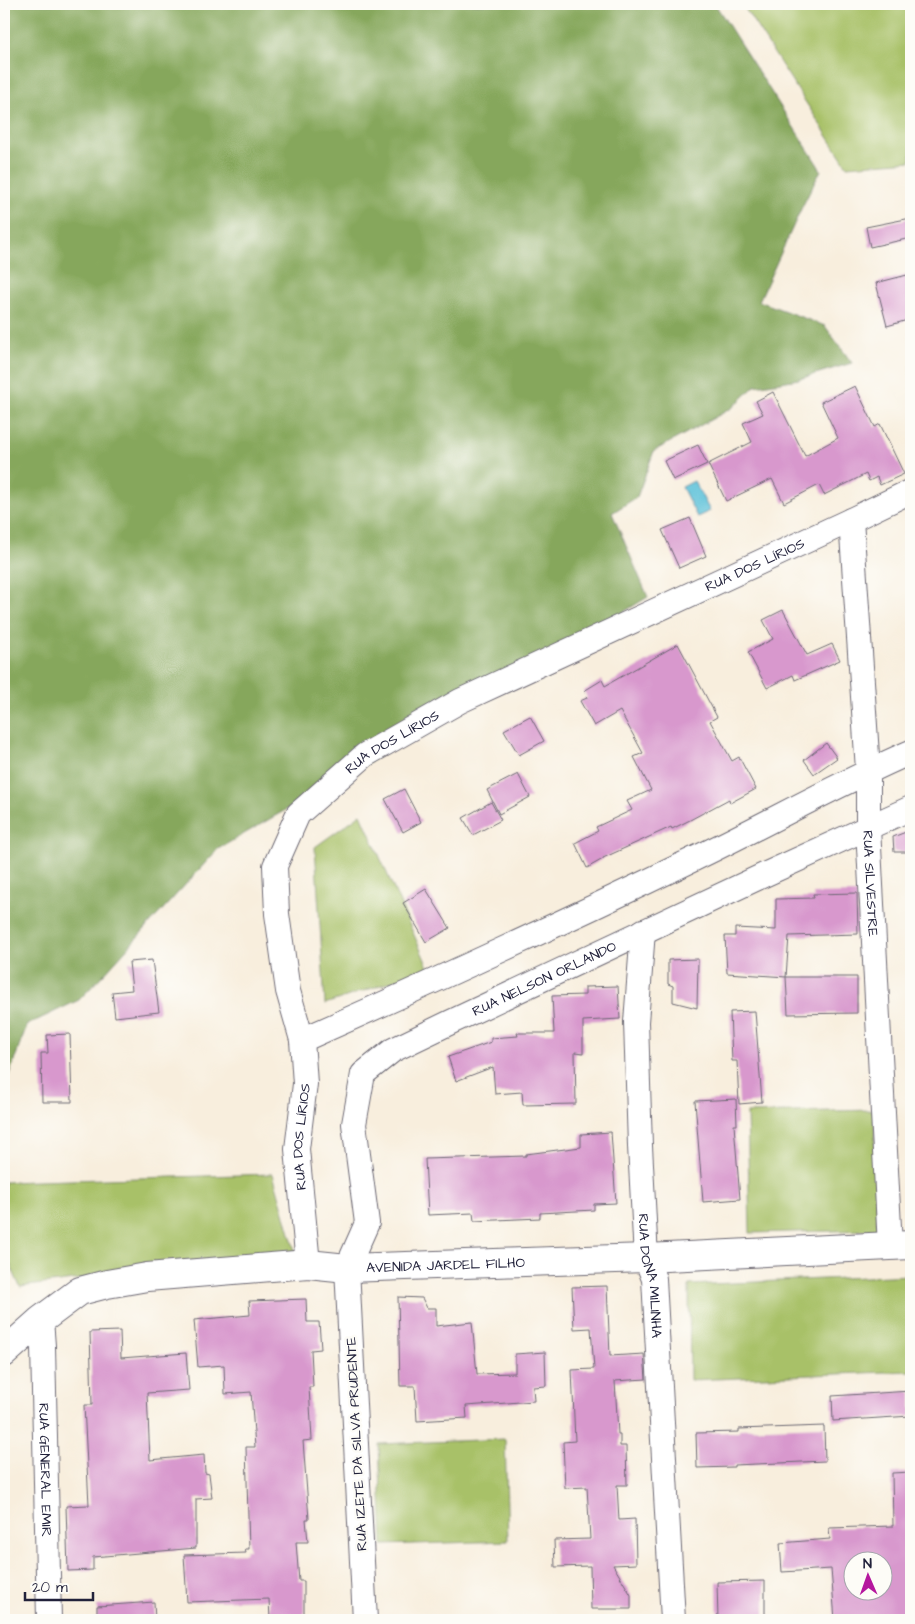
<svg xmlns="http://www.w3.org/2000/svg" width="915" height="1624" viewBox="0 0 915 1624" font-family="'Architects Daughter',sans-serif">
<rect width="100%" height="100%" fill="#fdfcf7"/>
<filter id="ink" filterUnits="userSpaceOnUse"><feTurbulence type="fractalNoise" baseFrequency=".02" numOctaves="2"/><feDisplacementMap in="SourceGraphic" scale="10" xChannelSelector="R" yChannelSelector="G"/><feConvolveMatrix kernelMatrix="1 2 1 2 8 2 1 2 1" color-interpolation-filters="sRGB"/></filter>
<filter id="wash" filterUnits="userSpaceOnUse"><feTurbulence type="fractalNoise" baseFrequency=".0096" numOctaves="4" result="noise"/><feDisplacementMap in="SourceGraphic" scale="20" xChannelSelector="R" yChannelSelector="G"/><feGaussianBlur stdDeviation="1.12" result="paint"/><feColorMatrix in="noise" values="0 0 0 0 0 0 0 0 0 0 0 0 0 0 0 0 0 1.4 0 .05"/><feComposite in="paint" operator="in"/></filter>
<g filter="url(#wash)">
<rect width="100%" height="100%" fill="#f8eedd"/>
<!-- green -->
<path fill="#a8c167" stroke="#657251" d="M742 4H911V161L847 166Z
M361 814 429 969 325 1004 315 847Z
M874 1110 877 1230 750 1233 747 1113Z
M273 1174 295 1251 20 1287 4 1250V1182Z
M911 1275V1371L690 1380 689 1285Z
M505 1439 508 1541 383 1545 379 1444Z"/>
<!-- forest -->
<path fill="#86a75c" stroke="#54644c" d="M4 4H715L821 170 802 207 759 301 825 326 852 363 799 379 755 386 732 408 654 451 637 497 612 513 648 597 547 659 218 849 103 975 79 1000 27 1025 4 1089Z"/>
<!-- water -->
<path fill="#5bc1d9" stroke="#3e728a" d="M694 481 710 511 697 517 682 487Z"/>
<g id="blocks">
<!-- building -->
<path fill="#d898cd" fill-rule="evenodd" d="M911 218V238L870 247 866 227Z
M911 274V319L887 326 876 283Z
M855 386 875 427 880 424 904 474 880 485 877 477 869 481 866 474 824 495 819 485 784 503 772 479 726 501 708 464 752 442 743 423 763 414 756 401 773 392 805 456 838 438 821 402Z
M698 445 707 464 673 480 664 461Z
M690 518 706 556 679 568 662 530Z
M783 610 807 655 832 644 840 660 795 680 793 675 767 688 748 652 773 639 763 620Z
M678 644 717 717 710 721 732 761 739 757 756 789 730 803 729 799 690 820 672 829 671 827 603 858V859L587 868 575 843 598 831 596 827 632 810 627 801 651 790 634 757 643 753 620 711 594 726 580 701 587 698 584 691 602 680 605 686Z
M530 716 544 741 519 755 504 730Z
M826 743 837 758 814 774 804 760Z
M518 774 530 797 499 814 487 790Z
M404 789 421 822 403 832 385 799Z
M491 802 501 820 473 835 463 818Z
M911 830V852H894L893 837Z
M426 889 450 928 426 942 403 903Z
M857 893 858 934 789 936 786 977 727 973 725 936H735V928L776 930V899L814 898 813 894Z
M698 959 697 1008 673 1002V986L668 984V960Z
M152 960 159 1012 115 1017 112 992 132 990 129 962Z
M786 977H857V1013L788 1014Z
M618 986 620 1019 583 1021V1053L575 1052 576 1104 523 1105 522 1092 495 1094 493 1067 456 1081 448 1057 491 1042V1038L518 1036 517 1033H554L552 996 585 995V987Z
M755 1011 762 1102 739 1104 737 1061H732L730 1012Z
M70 1034 72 1102H42L41 1053H48L47 1035Z
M736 1099 737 1125H734L740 1199 703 1202 695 1101Z
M611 1132 616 1203 594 1204V1210L540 1213V1218L474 1221 473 1213 428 1215 425 1159 526 1156V1154L581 1147V1134Z
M607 1286 610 1356 644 1354 646 1379 615 1381 618 1434H620V1446H626L627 1485H617L619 1520 635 1519 636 1564 613 1565 631 1595V1609H591L590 1566 555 1567 554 1540 590 1539 587 1487 565 1488 563 1442 575 1441 572 1370 594 1369 591 1328 574 1329 572 1287Z
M398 1297 422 1298 427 1308H436V1326L472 1322 477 1374 515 1373V1354L545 1352 546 1386 533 1387 534 1401 466 1406 467 1418 417 1421 415 1386H400Z
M306 1299 307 1322H319L321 1349 311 1350 313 1387H309L312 1440 303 1441 309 1519H306L308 1542H296L299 1581H304V1620H270L269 1599 187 1602 184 1555 246 1553 245 1549H249L246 1447H255L251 1392 225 1394 224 1365 198 1367 194 1320 250 1315 249 1301Z
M120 1331 121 1358 186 1353 189 1390 147 1393 150 1460 204 1455 205 1473 209 1474 212 1498 196 1499V1548L93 1557V1570L68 1571 66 1506 89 1505 84 1405H92L90 1332Z
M911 1391V1416L833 1421 832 1396Z
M824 1426 825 1461 734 1465V1467L697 1468 696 1433 739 1432V1429Z
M911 1472V1620H835L831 1569 782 1572 780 1543 830 1539 829 1528 893 1526 892 1473ZM852 1562H882V1592H852Z
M765 1581V1620H718L717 1582Z
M154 1602 155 1620H97V1606Z"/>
</g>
</g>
<g filter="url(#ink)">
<use href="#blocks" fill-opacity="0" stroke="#6d6974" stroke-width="1"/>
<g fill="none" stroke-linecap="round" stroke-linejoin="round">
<defs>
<g id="street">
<path id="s1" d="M851 520 868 770V828L890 1246"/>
<path id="s2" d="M643 931 636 1022 640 1146 646 1258 654 1279 673 1620"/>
<path d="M302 1040C433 982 564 922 694 859 767 824 837 784 911 752"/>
<path id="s3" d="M308 1264 297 1149 305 1084 302 1040 288 991 277 914 275 866 298 814 365 755 460 701 851 520 911 491"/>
<path id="s4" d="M41 1320 43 1346 49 1620"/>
<path id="s5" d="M365 1620 347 1268 367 1223 354 1124 363 1074 393 1050 451 1022 764 875 911 808"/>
</g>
<g id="secondary">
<path id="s6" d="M4 1353 41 1320 80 1291 107 1284 147 1277 308 1264 347 1268 646 1258 911 1245"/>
</g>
</defs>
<!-- street casing -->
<use href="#street" stroke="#6d6974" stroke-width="26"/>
<!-- secondary casing -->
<use href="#secondary" stroke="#6d6974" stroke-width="30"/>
<!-- street -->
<use href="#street" stroke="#fff" stroke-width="24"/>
<!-- secondary -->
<use href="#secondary" stroke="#fff" stroke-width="28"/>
</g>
</g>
<g text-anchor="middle" stroke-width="5" stroke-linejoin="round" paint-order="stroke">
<!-- street labels -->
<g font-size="14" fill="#22223b" stroke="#fdfcf7">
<text dy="5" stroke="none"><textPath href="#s3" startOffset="982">RUA DOS LÍRIOS</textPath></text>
<text dy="5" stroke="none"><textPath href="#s3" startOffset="578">RUA DOS LÍRIOS</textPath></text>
<text dy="5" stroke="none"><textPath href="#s1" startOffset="364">RUA SILVESTRE</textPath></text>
<text dy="5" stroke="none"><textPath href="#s5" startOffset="758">RUA NELSON ORLANDO</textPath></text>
<text dy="5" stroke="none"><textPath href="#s3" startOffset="128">RUA DOS LÍRIOS</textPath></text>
<text dy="5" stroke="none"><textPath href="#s6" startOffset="466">AVENIDA JARDEL FILHO</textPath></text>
<text dy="5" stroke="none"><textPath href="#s2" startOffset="346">RUA DONA MILINHA</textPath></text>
<text transform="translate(356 1444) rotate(-93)" y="5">RUA IZETE DA SILVA PRUDENTE</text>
<text dy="5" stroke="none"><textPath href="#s4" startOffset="150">RUA GENERAL EMIR</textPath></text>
</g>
</g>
<!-- margin -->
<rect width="915" height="1624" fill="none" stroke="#fdfcf7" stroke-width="20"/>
<!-- north arrow -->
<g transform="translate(868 1576) rotate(358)"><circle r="24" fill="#fdfcf7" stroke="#a5a5ac"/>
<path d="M0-4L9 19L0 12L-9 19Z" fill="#b5179e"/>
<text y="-8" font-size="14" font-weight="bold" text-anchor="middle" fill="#22223b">N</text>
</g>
<!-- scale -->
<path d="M25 1592v8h68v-8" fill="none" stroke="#22223b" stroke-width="2.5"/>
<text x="32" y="1592" font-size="15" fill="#22223b" stroke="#fdfcf7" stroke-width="4" paint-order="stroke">20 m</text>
</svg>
